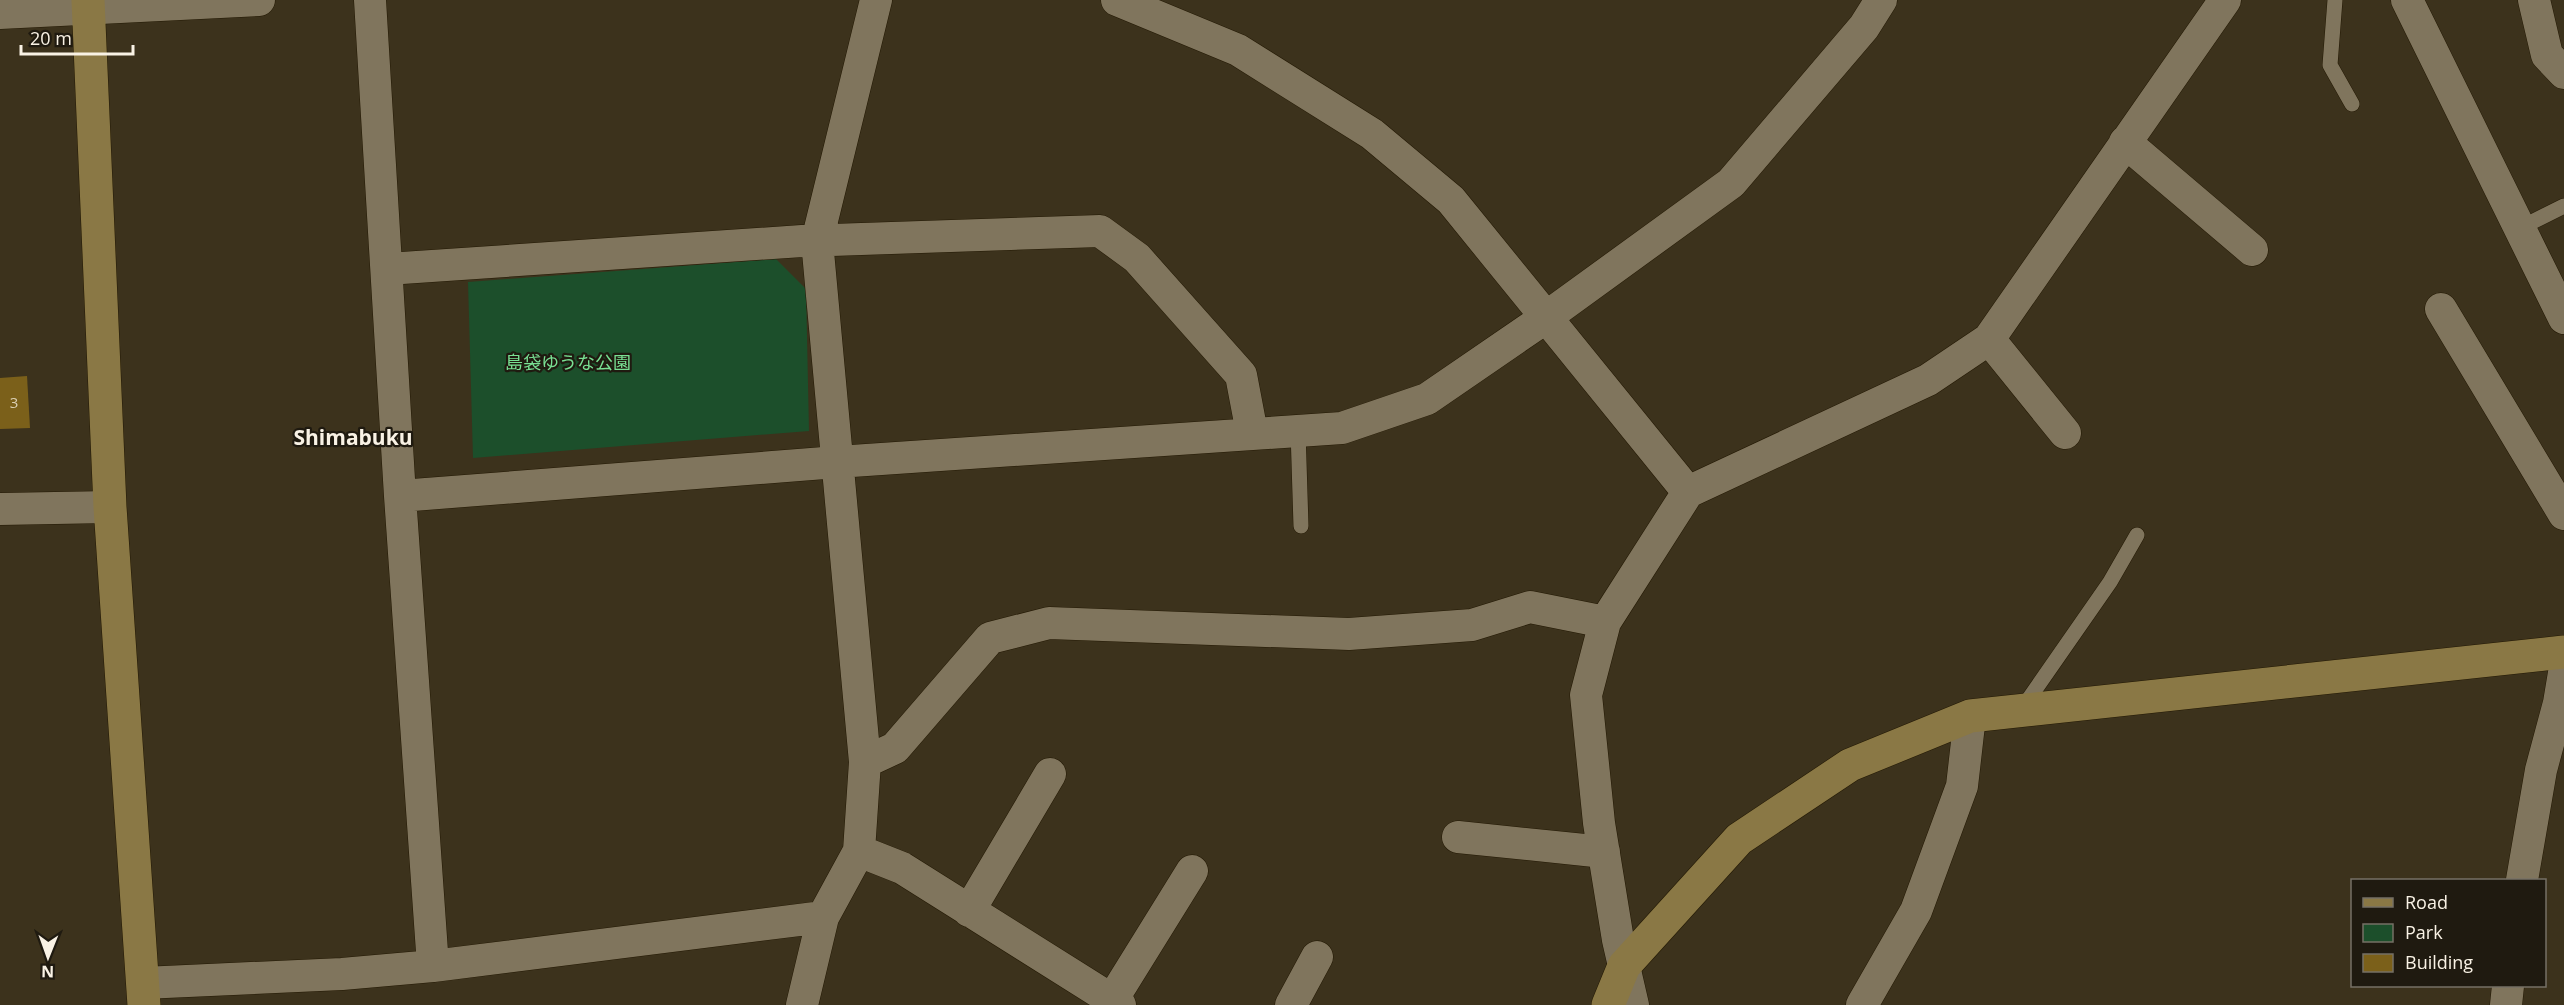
<svg xmlns="http://www.w3.org/2000/svg" width="2564" height="1005" viewBox="0 0 2564 1005" font-family="'Open Sans','Noto Sans JP',sans-serif">
<rect width="100%" height="100%" fill="#3c321c"/>
<!-- green -->
<path fill="#1c4f2b" d="M776 259 806 289 809 431 473 458 468 282Z"/>
<!-- building -->
<path fill="#7b601a" d="M27 376 30 428 0 429V378Z"/>
<g fill="none" stroke-linecap="round" stroke-linejoin="round">
<defs>
<path id="lane" d="M2335 0 2330 65 2352 104
M2520 228 2564 206
M1298 430 1301 526
M2021 710 2110 582 2137 535"/>
<path id="street" d="M370 0 400 496 433 966
M1117 0 1238 50 1372 134 1451 200 1688 492
M2407 0 2564 318
M2534 0 2547 55 2564 73
M0 13 259 0
M2125 142 2252 250
M387 269 802 241 1100 231 1137 258 1241 375 1252 433
M2441 309 2564 514
M1989 339 2065 433
M400 496 837 462 1342 428 1427 399 1545 318 1731 183 1864 27 1881 0
M0 509 110 507
M865 762 895 748 990 638 1049 623 1349 634 1472 625 1530 607 1605 622
M1458 837 1604 852
M859 851 902 868 1120 1005
M2522 880 2541 770 2559 703 2564 673
M969 911 1050 774
M143 983 342 974 433 966 823 917
M1112 1000 1192 871
M802 1005 823 917 859 851 865 762 817 241 876 0
M1291 1005 1317 957
M1633 1005 1618 940 1599 823 1586 695 1605 622 1688 492 1928 380 1989 339 2225 0
M1862 1005 1916 911 1962 786 1970 716
M2506 1005 2508 986"/>
<path id="secondary" d="M88 0 110 507 144 1005
M1608 1005 1624 966 1739 839 1850 765 1970 716 2564 652"/>
</defs>
<!-- lane casing -->
<use href="#lane" stroke="#231904" stroke-width="16"/>
<!-- street casing -->
<use href="#street" stroke="#231904" stroke-width="33"/>
<!-- secondary casing -->
<use href="#secondary" stroke="#231904" stroke-width="34"/>
<!-- lane -->
<use href="#lane" stroke="#80755d" stroke-width="15"/>
<!-- street -->
<use href="#street" stroke="#80755d" stroke-width="32"/>
<!-- secondary -->
<use href="#secondary" stroke="#8a7845" stroke-width="33"/>
</g>
<g text-anchor="middle" stroke-width="4.5" stroke-linejoin="round" paint-order="stroke">
<!-- number labels -->
<g font-size="15" fill="#daceb2">
<text x="14" y="408">3</text>
</g>
<!-- park labels -->
<g font-size="18" fill="#79e093" stroke="#1f1a10">
<text x="568" y="369">島袋ゆうな公園</text>
</g>
<!-- quarter labels -->
<g font-size="21" font-weight="bold" fill="#f9f2e5" stroke="#1f1a10">
<text x="353" y="445">Shimabuku</text>
</g>
</g>
<!-- legend -->
<rect x="2351" y="879" width="195" height="108" fill="#1f1a10" stroke="#767065" stroke-width="1.5"/>
<rect x="2363" y="898" width="30" height="9" fill="#8a7845" stroke="#767065" stroke-width="1.5"/>
<text x="2405" y="909" font-size="18" fill="#f9f2e5">Road</text>
<rect x="2363" y="924" width="30" height="18" fill="#1c4f2b" stroke="#767065" stroke-width="1.5"/>
<text x="2405" y="939" font-size="18" fill="#f9f2e5">Park</text>
<rect x="2363" y="954" width="30" height="18" fill="#7b601a" stroke="#767065" stroke-width="1.5"/>
<text x="2405" y="969" font-size="18" fill="#f9f2e5">Building</text>
<!-- north arrow -->
<g transform="translate(48 957) rotate(181)" stroke="#1f1a10" stroke-width="4.5" paint-order="stroke">
<path d="M0-4.5L10 22L0 15L-10 22Z" fill="#f9f2e5"/>
<text y="-9" font-size="16" font-weight="bold" text-anchor="middle" fill="#f9f2e5">N</text>
</g>
<!-- scale -->
<path d="M21 45v9h112v-9" fill="none" stroke="#f9f2e5" stroke-width="3"/>
<text x="30" y="45" font-size="18" fill="#f9f2e5" stroke="#1f1a10" stroke-width="4.5" paint-order="stroke">20 m</text>
</svg>
